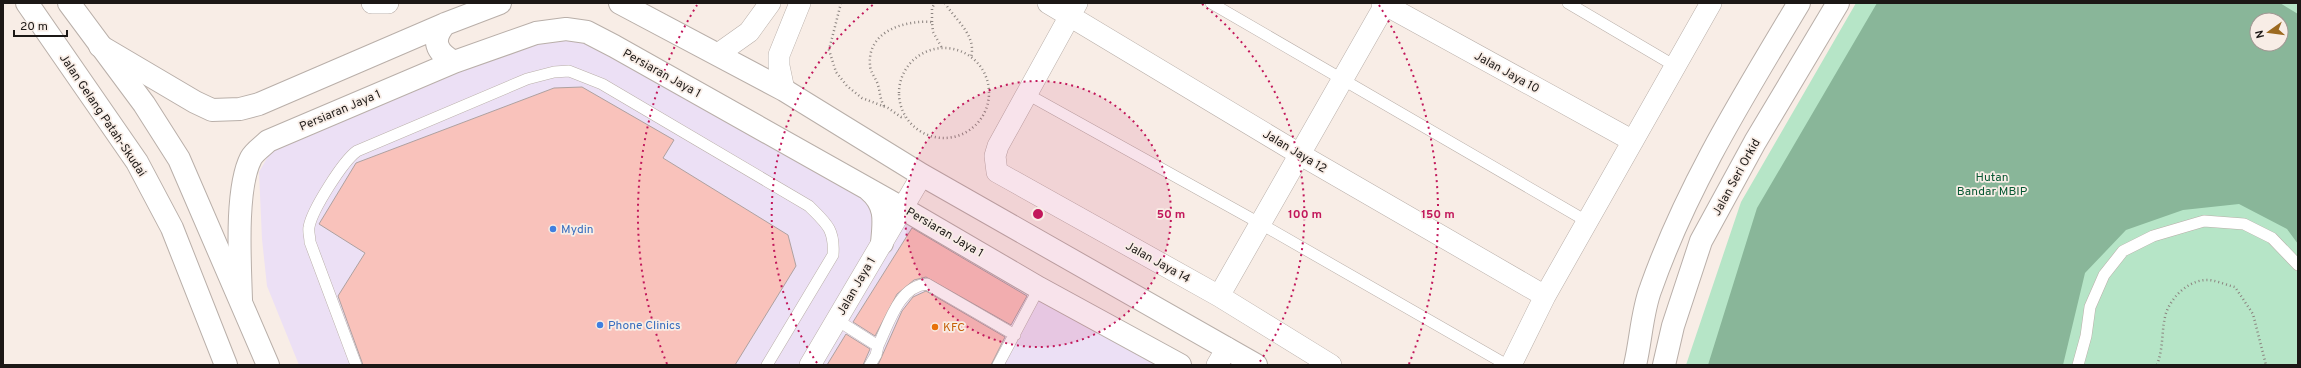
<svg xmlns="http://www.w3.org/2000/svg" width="2301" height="368" viewBox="0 0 2301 368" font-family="Overpass,sans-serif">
<rect width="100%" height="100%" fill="#f8ede6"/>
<!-- commercial -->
<path fill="#ece0f5" d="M563 28 1174 365H299L267 286 262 239 259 172 274 146Z"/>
<!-- green -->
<path fill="#b6e5c7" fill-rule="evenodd" d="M1856 3H2298V365H1686L1741 202ZM2257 20H2281V44H2257Z"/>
<!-- forest -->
<path fill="#89b699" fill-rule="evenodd" d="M1877 3H2280L2298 14V244L2287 229 2239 204 2183 210 2126 230 2085 273 2063 365H1708L1757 208ZM2257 20H2281V44H2257Z"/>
<!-- building -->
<path fill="#f9c2bb" stroke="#aea1a0" d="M582 87 674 140 663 158 788 235 796 266 735 365H363L338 296 365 253 319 224 356 163 554 88Z
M912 228 1027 296 1011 325 926 277 914 280 897 294 875 336 853 322Z
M926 291 1005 337 991 365H878L902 311 913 297Z
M846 334 870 349 863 365H827Z"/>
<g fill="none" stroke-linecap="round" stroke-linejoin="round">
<defs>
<path id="service" d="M1211 3 1588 222
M1568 3 1675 66
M1027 94 1261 224 1507 365
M837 320 878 346 876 355 870 365
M878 346C889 323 899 286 927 284L1015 335
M356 365 310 242C310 237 308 231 309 227 312 210 343 161 357 151L527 79 554 72 569 71 602 84 809 206C826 223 835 229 833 255L767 365
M998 365 1039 288
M2078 365 2086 336 2090 307 2104 275 2123 251 2153 236 2204 221 2244 224 2272 238 2298 265"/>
<path id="minor" d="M372 3H388
M1048 3 1301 155 1545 296
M1077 3 998 146 995 156 997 172 1219 296 1331 365
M1382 3 1633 141
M718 54 749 32 770 3
M784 90 779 66V55L800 3
M1219 296 1386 3
M810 365 922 175
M1217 365 1227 348
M1511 365 1545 296 1711 3"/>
<path id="secondary" d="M620 3 784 90 922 175 1256 365
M445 24C431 40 436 52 454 62
M100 46 195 102 212 110 240 109 259 104 445 24 500 3
M869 190C887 205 884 222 882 243
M241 300C240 264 235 189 251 158 254 152 263 146 268 141L454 62 536 33 566 29 587 32 614 46 902 208 1039 288 1180 365
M1635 365C1641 340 1642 311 1651 288 1687 186 1744 95 1799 3
M1664 365 1673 326 1701 241 1755 142 1838 3"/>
<path id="primary" d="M27 3 137 162 172 228 226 365
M69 3 144 104 179 159 268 365"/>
</defs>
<!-- service casing -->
<use href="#service" stroke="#b9afa9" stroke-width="12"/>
<!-- minor casing -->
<use href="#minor" stroke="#b9afa9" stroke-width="22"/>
<!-- secondary casing -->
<use href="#secondary" stroke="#b9afa9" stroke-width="24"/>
<!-- primary casing -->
<use href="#primary" stroke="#b9afa9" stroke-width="24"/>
<!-- path -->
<path stroke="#8b837f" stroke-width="2.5" stroke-dasharray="1 3" stroke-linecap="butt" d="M841 3 829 50 836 72 847 86 862 98 888 108 901 117H905
M945 3C955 20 977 35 971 57
M932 22V8L935 3
M899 93a45 45 0 1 1 90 0a45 45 0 1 1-90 0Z
M884 106C880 99 880 92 878 85 876 78 870 72 870 65 867 31 905 20 932 22L933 32 942 48
M2157 365C2164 346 2161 331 2166 313 2172 296 2189 280 2207 280 2216 280 2226 285 2235 287L2253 314 2266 365"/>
<!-- service -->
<use href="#service" stroke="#fff" stroke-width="11"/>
<!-- minor -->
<use href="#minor" stroke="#fff" stroke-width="21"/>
<!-- secondary -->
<use href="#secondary" stroke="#fff" stroke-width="22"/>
<!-- primary -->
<use href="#primary" stroke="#fff" stroke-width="22"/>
</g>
<!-- distance rings -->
<circle cx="1038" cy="214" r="133" fill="#c2185b" fill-opacity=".12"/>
<g fill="none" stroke="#c2185b" stroke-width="2" stroke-dasharray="2 4">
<circle cx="1038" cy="214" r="133"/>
<path d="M817 363A267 267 0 0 1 874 4M1202 4A267 267 0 0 1 1259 363"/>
<path d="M667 364A400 400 0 0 1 697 5M1379 5A400 400 0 0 1 1409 364"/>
</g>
<!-- markers -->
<g fill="#3f7fe0" stroke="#f8ede6" stroke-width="1.5">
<circle cx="553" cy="229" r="4"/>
<circle cx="600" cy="325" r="4"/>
</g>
<circle fill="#e8710a" stroke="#f8ede6" stroke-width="1.5" cx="935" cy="327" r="4"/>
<g text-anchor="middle" stroke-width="3.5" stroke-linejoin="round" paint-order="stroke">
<!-- street labels -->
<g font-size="12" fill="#1c1816" stroke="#f8ede6">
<text transform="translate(1507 72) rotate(29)" y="4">Jalan Jaya 10</text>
<text transform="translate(662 73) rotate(29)" y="4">Persiaran Jaya 1</text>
<text transform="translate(340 110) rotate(-23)" y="4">Persiaran Jaya 1</text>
<text transform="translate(103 115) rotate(56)" y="4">Jalan Gelang Patah-Skudai</text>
<text transform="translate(1295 151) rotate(31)" y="4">Jalan Jaya 12</text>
<text transform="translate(1736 177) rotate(-61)" y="4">Jalan Seri Orkid</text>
<text transform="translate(945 232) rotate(30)" y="4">Persiaran Jaya 1</text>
<text transform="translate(1158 262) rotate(29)" y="4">Jalan Jaya 14</text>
<text transform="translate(856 286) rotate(-60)" y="4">Jalan Jaya 1</text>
</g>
<!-- park labels -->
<g font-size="12" fill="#075833" stroke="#f8ede6">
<text x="1992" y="181">Hutan<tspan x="1992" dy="14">Bandar MBIP</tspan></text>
</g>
<!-- shop labels -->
<g font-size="12" fill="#366cbe" stroke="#f8ede6" text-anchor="start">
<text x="561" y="233">Mydin</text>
<text x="608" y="329">Phone Clinics</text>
</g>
<!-- food labels -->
<g font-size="12" fill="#c56008" stroke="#f8ede6" text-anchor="start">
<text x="943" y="331">KFC</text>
</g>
</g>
<circle cx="1038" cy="214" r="6" fill="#c2185b" stroke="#f8ede6" stroke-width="2"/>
<g font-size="12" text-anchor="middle" font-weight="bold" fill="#c2185b" stroke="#f8ede6" stroke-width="3.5" stroke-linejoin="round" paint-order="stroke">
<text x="1171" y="218">50 m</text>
<text x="1305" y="218">100 m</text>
<text x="1438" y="218">150 m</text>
</g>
<!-- border -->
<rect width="2301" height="368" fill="none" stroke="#1c1816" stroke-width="8"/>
<!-- north arrow -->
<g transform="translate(2269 32) rotate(256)"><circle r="19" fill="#f8ede6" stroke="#a09893"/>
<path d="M0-3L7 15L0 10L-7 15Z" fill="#9c691f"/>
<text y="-6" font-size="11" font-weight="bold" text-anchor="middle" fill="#1c1816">N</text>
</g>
<!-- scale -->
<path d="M14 30v6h53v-6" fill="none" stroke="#1c1816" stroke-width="2"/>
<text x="20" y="30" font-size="12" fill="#1c1816" stroke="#f8ede6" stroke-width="3" paint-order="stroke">20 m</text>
</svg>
